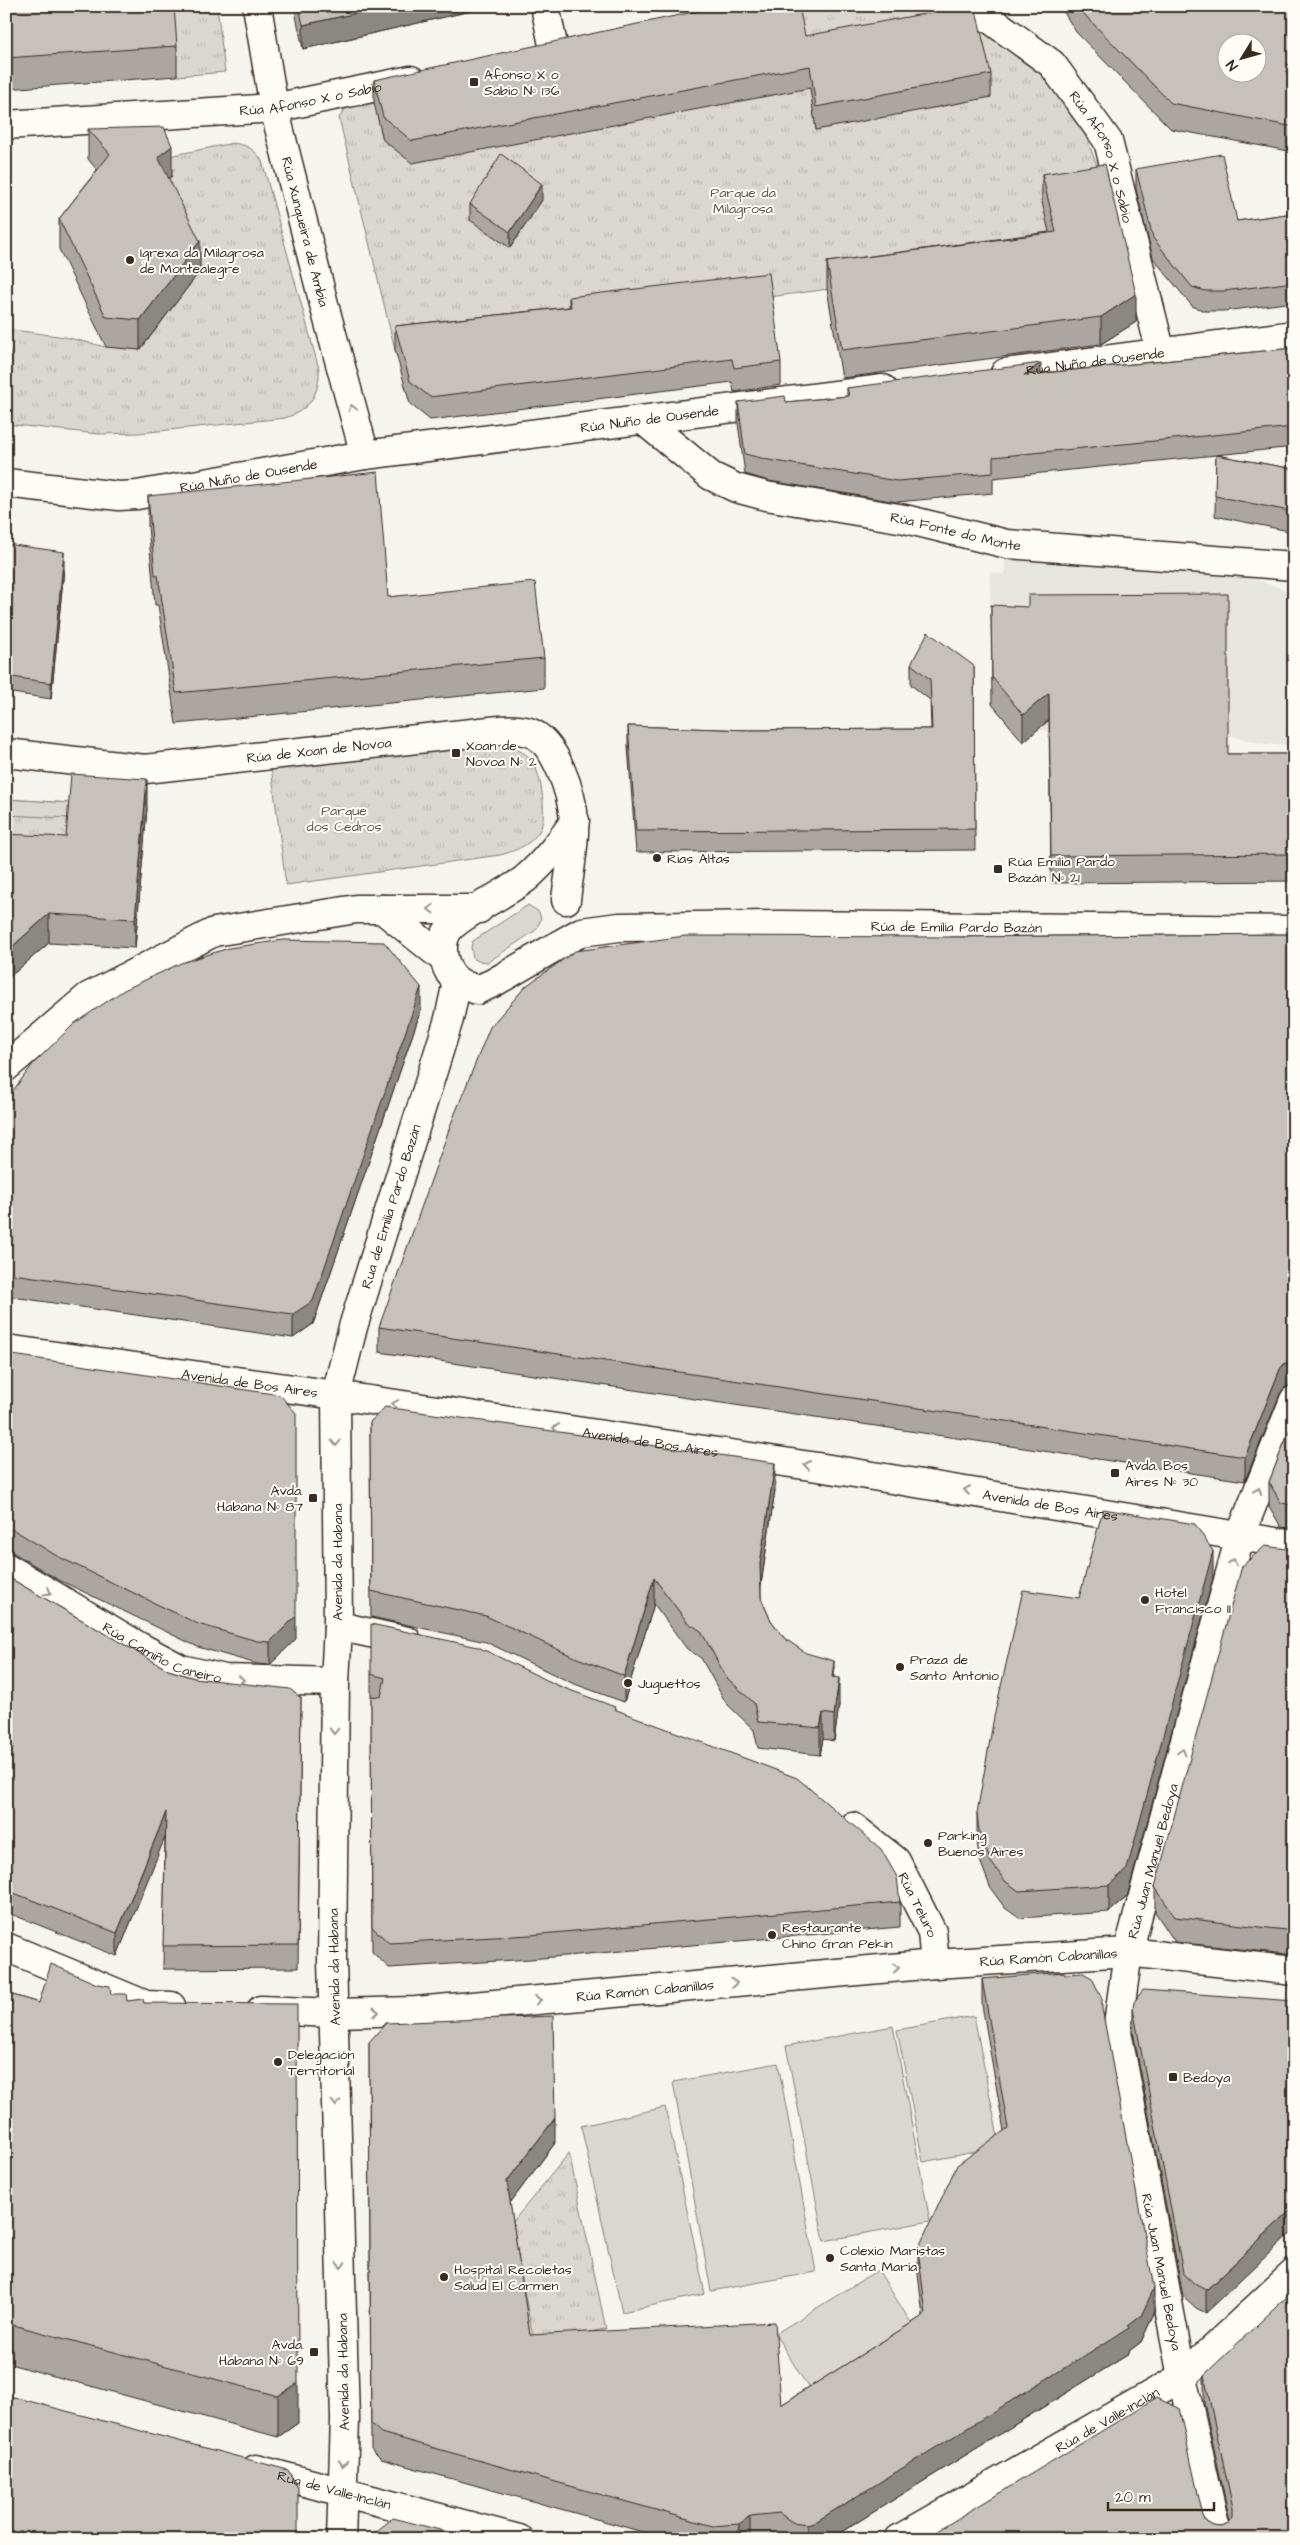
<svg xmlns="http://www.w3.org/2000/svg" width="1300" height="2545" viewBox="0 0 1300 2545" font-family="'Architects Daughter',sans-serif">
<defs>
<pattern id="grass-tufts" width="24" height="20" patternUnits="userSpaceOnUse" patternTransform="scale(1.25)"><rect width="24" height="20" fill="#dad6d0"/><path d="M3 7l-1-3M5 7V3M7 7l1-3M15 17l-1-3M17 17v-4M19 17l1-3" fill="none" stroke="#bcb8b2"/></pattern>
</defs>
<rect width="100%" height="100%" fill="#f5f4ee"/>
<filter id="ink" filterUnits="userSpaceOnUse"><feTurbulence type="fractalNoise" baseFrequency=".02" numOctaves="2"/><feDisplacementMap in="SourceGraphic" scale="10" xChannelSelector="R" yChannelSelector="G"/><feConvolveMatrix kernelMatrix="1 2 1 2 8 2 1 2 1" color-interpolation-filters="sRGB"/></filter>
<g filter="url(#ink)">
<!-- built -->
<path fill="#e7e5df" d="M1005 559 1223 570 1294 592V745L1265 744 1209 731 1032 730 1031 735 1023 742 1006 721V710L992 709 990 572 1005 574Z"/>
<!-- grass -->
<path fill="url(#grass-tufts)" stroke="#8a8077" d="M171 6H217L225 72 177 76Z
M826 6H959L1032 58 1082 127 1107 191 1059 273 1040 261 769 297 571 330 395 350 339 118 348 105 374 100 383 140 810 88 816 129 991 97 805 59 796 13Z
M233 143C247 145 255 149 262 161L319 369C320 395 309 410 285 418L139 433 98 434 6 424 10 375 6 374V329L65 337 106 347 140 350 158 187 164 157Z
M501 745C511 747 521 750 529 757 541 768 547 813 541 828 533 844 516 851 500 855L286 885 271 767Z
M6 799 70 803 66 864 6 862Z
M569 2153 606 2329 534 2342 511 2224Z"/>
<!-- garden -->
<path fill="#dad6d0" stroke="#8a8077" d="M6 799 70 803 69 818 6 815Z
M528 905 539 912 541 919 536 930 488 962 478 961 473 958 471 947 473 941Z
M974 2016 1000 2147 923 2162 897 2030Z
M893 2026 930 2221 824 2241 786 2046Z
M778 2063 816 2272 711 2291 673 2082Z
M665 2107 705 2294 622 2312 581 2126Z
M878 2270 915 2329 811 2392 775 2334Z"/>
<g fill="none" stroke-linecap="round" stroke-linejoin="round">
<defs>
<g id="minor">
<path id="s1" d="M257 6 274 108 326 312 365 455"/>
<path d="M545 6 554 50"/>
<path id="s2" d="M972 6 1052 64 1108 141 1161 353"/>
<path id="s3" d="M6 125 274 108 411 80"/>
<path id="s4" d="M1005 373 1294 335"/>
<path id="s5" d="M643 420 711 476 736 488 766 496 905 519 1007 544 1294 566"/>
<path id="s6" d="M6 483 119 496 137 495 365 455 883 389"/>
<path id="s7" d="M6 753 145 769 472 733C490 731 511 727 529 732 556 741 572 795 574 820 576 840 568 879 566 900"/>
<path id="s8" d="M575 821C560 842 545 862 525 879 509 892 455 917 447 932 442 940 442 954 445 962 450 980 461 984 477 990L493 983 581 932 619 927 780 925 1294 930"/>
<path d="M382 909 443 958"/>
<path d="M6 1067 88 997 214 932 356 909H479"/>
<path id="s9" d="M6 1349 336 1395 824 1468 1294 1545"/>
<path id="s10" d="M6 1567 140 1647 181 1669 225 1679 335 1682"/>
<path d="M338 1626 407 1641"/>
<path id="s11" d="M853 1827 896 1861 932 1932 935 1964"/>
<path d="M6 1947 146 2005 171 2006"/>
<path id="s12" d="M261 2010 334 2013 416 2011 935 1964 1128 1952 1294 1971"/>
<path id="s13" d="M256 2469 519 2539"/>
<path id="s14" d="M341 2539 345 2419 332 1961 335 1682 338 1626 336 1395 353 1327 449 1019 457 982"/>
<path id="s15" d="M899 2539 1182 2377 1294 2273"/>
<path id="s16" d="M1218 2539 1182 2377 1117 2031 1128 1952 1240 1536 1294 1400"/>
</g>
</defs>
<!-- minor casing -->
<use href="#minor" stroke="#3b2a1e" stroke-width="31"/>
<!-- minor -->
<use href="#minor" stroke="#fdfcf7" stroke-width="28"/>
</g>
<!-- wall -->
<path fill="#aba6a1" stroke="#3b2a1e" d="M6 6 177 46V76L6 89Z
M294 6H493L303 49Z
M1060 6H1294V152L1171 129 1076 32Z
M805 36 991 74V97L816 130 810 88 412 163 383 140 374 103V80Z
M88 129 172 176 168 178 200 271 140 350 106 347 59 249V219L97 170 88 159Z
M1136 169 1237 221 1294 213V302L1224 311H1205L1192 306 1153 258 1136 189Z
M1042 174 1136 322 1101 344 842 378 827 289V262L1049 232 1042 202Z
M542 200 510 248 470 220V204Z
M569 297 781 362V385L734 392 732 382 430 420 410 404 395 350V326L569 307Z
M1294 348V447L1216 455 1294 469V532L1215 516 1216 455 993 478V493L897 502 769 481 745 474 738 423V402H786L847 396V388L1041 373Z
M148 496 388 597 544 658V688L176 724 158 605H155L148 526Z
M6 544 64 569 51 699 6 692Z
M991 605 1228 754H1294V881L1051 883 1049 720 1023 742 992 704Z
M911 664 974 666 975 850 636 852 628 747V726L749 730 931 729 930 700 911 685Z
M147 808 135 948 49 943 6 980 66 837Z
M1294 934V1385H1291L1284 1388 1280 1394 1245 1481 379 1352V1327L951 937Z
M421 1010 313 1324 293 1338 6 1296V1100Z
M6 1354 296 1639 270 1665 257 1664 198 1647 57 1579 14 1553 6 1552Z
M1294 1418V1529L1281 1527 1269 1506V1482Z
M370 1422 775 1490 761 1585V1598L770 1619 784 1638 834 1677 839 1705 834 1741 823 1739 820 1755 758 1748 754 1730 726 1703 701 1658 687 1649 654 1604 624 1702 572 1683 486 1642 371 1617Z
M1294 1550V1955L1175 1942 1155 1912V1887Z
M6 1576 168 1670 194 1678 301 1698 298 1968 163 1969 165 1836 117 1956 6 1912Z
M1213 1578 1127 1897 1109 1912 1019 1918 1005 1908 991 1889 979 1858 977 1840V1813L1079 1598Z
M371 1674 559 1686 615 1710 900 1902V1927L530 1959 389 1968 372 1952Z
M1065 1974 1102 2011 1154 2313 1141 2342 1129 2351V2354L830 2539H668L381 2459 371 2449 369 2042 555 2143 510 2203 530 2335 781 2405 923 2316 918 2274V2249L1004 2131 982 2005V1979Z
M6 1993 39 2003 111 1994 127 2001 144 2003 298 2423 278 2437 6 2363Z
M1294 2001 1206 2313 1196 2308 1183 2296 1133 2031V2008Z
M1204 2375 1294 2539H924L1203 2516 1206 2522 1213 2526 1222 2527 1228 2524 1230 2521 1204 2403Z"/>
<!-- shaded-wall -->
<path fill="#8b8783" stroke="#3b2a1e" d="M388 6H493L303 49V25Z
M172 146V176L158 187V157Z
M542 184V200L510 248V232Z
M200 241V271L140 350V320Z
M1136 294V322L1101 344V317Z
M10 351V375L6 420V397Z
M1041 363V383L1024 375Z
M64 552V569L51 699V683Z
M1049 693V720L1023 742V715Z
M147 779V808L135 948V919Z
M49 914V943L6 980V952Z
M421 987V1010L313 1324 293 1338V1314Z
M1291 1360V1385L1284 1388 1280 1394 1245 1481V1457L1280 1369 1284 1364Z
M775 1463V1490L760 1590V1564Z
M1213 1551V1578L1127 1897 1109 1912V1885Z
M654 1578V1604L624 1702V1676Z
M296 1616V1639L270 1665V1642Z
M834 1661V1687L832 1677Z
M839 1678V1705L834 1741V1715Z
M823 1713V1739L820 1755V1728Z
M166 1812V1835L117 1956V1933Z
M555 2118V2143L507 2207V2181Z
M1294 2207V2230L1206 2313V2290Z
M1154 2288V2313L1141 2342 1129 2351V2354L830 2539H807V2524L1128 2326Z
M298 2383V2423L278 2437V2396Z
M750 2516V2539H739V2524Z"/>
<!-- building -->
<path fill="#c7c1bb" stroke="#3b2a1e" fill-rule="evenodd" d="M6 6H174L177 46 6 58Z
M299 6H388L303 25Z
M722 6H799L805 36 966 6H975L991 74 816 107 810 66 412 141 383 117 374 80Z
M1076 6H1294V127L1171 103ZM1228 42H1258V72H1228Z
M164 127 172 146 158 157 200 241 140 320 106 317 59 219 110 154 88 129Z
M501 154 542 184 510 232 470 204Z
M1222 154 1237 221 1294 213V282L1224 291H1205L1192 287 1153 238 1136 169Z
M1105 164 1136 294 1101 317 842 350 827 262 1056 232 1042 174Z
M769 273 781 362 734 368 732 359 430 397 410 381 395 326 571 307 569 297Z
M1294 348V427L993 457V473L897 481 769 460 745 454 738 402 785 396 786 402 849 396 847 388 1041 363 1024 375Z
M6 351H10L6 397Z
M1216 455 1294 469V512L1215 496Z
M378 472 388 597 535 582 544 658 176 693 158 575H155L148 496Z
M6 544 64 552 51 683 6 676Z
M1228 594V754H1294V854L1051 856 1049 693 1023 715 992 677 991 605 1028 607V595Z
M928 632 974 666 975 829 636 831 628 726 749 730 932 729 930 679 911 664Z
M71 774 147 779 135 919 49 914 6 952V834L66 837Z
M1294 934V1360H1291L1284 1364 1280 1369 1245 1457 379 1327 452 1121 490 1027 526 986 575 951 685 936 951 937Z
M283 940 384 942 421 987 313 1301 293 1314 6 1273V1100L33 1064 75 1023 124 990 181 963 229 948Z
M6 1354 280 1395 296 1413V1616L270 1642 257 1641 198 1624 57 1556 14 1530 6 1529Z
M385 1407 775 1463 760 1564 761 1598 770 1619 784 1638 806 1653 834 1661 832 1677 839 1678 834 1715 823 1713 820 1728 758 1722 754 1703 726 1677 701 1631 687 1622 654 1578 624 1676 572 1656 486 1616 371 1591 370 1422Z
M1294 1418V1505L1281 1503 1269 1482Z
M1103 1509 1195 1524 1213 1551 1127 1869 1109 1885 1019 1891 1005 1881 991 1862 979 1831 977 1813 994 1717 1023 1590 1079 1598Z
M1265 1546 1294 1550V1931L1175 1917 1155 1887 1242 1566Z
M6 1576 168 1670 194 1678 290 1689 301 1698 298 1945 163 1946 166 1812 117 1933 6 1890Z
M371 1624 478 1647 559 1686 615 1707 614 1709 797 1778 881 1849 897 1877 900 1902 530 1935 389 1943 372 1927 371 1696 381 1697 385 1678 371 1674Z
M51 1964 97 1984 110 1986 111 1994H126L127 2001 143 1999 144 2003 297 2004 298 2383 278 2396 6 2323V1993L39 2003Z
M1064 1972 1065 1974 1083 1973 1092 1978 1102 1999V2008L1154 2288 1141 2316 1128 2326 1129 2328 817 2521 807 2524 792 2522 779 2513 750 2516 739 2524 713 2526 381 2433 371 2424 369 2042 386 2023 553 2016 555 2118 507 2181 530 2335 775 2322 781 2405 926 2314 918 2249 957 2165 1008 2128 982 1979Z
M1143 1990 1294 2001V2207L1206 2290 1196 2285 1183 2273 1133 2008 1134 2002Z
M1294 2290V2539H924L1156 2398 1179 2408 1203 2516 1206 2522 1213 2526 1222 2527 1228 2524 1233 2517V2508L1204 2375Z
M6 2395 288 2470 298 2488V2539H6Z
M393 2518 475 2539H373V2534Z"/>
<!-- one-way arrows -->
<defs><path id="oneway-chevron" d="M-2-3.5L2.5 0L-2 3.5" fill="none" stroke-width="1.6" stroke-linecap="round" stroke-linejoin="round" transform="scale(1.25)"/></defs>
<g stroke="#9c938a">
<use href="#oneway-chevron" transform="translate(352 408) rotate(-106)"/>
<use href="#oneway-chevron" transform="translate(431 909) rotate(180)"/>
<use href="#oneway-chevron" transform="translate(395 1404) rotate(-171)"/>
<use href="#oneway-chevron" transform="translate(556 1428) rotate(-172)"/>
<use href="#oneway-chevron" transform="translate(336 1443) rotate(90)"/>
<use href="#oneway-chevron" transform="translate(807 1465) rotate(-172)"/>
<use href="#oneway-chevron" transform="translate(967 1490) rotate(-171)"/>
<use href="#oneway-chevron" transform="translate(1258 1491) rotate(-68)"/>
<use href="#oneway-chevron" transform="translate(1233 1562) rotate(-75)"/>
<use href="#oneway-chevron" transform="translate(48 1592) rotate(31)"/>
<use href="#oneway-chevron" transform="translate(241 1680) rotate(1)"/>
<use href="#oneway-chevron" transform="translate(334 1731) rotate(91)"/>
<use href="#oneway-chevron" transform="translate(1182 1752) rotate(-75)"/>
<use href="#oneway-chevron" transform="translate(896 1968) rotate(-5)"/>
<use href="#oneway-chevron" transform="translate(734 1983) rotate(-5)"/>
<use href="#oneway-chevron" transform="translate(538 2000) rotate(-5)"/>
<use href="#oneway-chevron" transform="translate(376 2012) rotate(-1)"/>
<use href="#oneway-chevron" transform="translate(336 2103) rotate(88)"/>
<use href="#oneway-chevron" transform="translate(341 2265) rotate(88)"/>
<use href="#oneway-chevron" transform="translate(343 2463) rotate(92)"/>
</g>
</g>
<!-- markers -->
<g fill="#3b2a1e" stroke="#fdfcf7" stroke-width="2">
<rect x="469" y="77" width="10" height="10" rx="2.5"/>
<circle cx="130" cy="260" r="5"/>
<rect x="451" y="748" width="10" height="10" rx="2.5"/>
<circle cx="657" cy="858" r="5"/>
<rect x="993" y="864" width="10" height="10" rx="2.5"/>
<rect x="1110" y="1468" width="10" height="10" rx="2.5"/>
<rect x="308" y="1493" width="10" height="10" rx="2.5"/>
<circle cx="1145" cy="1600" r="5"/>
<circle cx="900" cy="1667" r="5"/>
<circle cx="628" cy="1683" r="5"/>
<circle cx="928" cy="1843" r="5"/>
<circle cx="772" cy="1935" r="5"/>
<circle cx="278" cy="2062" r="5"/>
<rect x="1168" y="2072" width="10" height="10" rx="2.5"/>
<circle cx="830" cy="2258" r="5"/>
<circle cx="444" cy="2277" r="5"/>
<rect x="309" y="2347" width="10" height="10" rx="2.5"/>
</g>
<g text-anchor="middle" stroke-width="4" stroke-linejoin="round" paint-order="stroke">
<!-- poi labels -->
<g font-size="14" fill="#3b2a1e" stroke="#fdfcf7" text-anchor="start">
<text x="484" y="79">Afonso X o<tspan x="484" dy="16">Sabio Nº 136</tspan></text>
<text x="140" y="257">Igrexa da Milagrosa<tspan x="140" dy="16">de Montealegre</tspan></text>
<text x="466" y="750">Xoan de<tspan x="466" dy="16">Novoa Nº 2</tspan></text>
<text x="667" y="863">Rias Altas</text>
<text x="1008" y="866">Rúa Emilia Pardo<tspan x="1008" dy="16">Bazán Nº 21</tspan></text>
<text x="1125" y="1470">Avda. Bos<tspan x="1125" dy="16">Aires Nº 30</tspan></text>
<text x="303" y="1495" text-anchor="end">Avda.<tspan x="303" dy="16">Habana Nº 87</tspan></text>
<text x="1155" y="1597">Hotel<tspan x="1155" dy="16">Francisco II</tspan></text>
<text x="910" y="1664">Praza de<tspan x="910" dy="16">Santo Antonio</tspan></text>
<text x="638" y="1688">Juguettos</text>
<text x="938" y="1840">Parking<tspan x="938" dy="16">Buenos Aires</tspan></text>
<text x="782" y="1932">Restaurante<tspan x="782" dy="16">Chino Gran Pekin</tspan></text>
<text x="288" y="2059">Delegación<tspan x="288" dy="16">Territorial</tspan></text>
<text x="1183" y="2082">Bedoya</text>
<text x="840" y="2255">Colexio Maristas<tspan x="840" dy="16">Santa María</tspan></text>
<text x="454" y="2274">Hospital Recoletas<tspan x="454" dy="16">Salud El Carmen</tspan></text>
<text x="304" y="2349" text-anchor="end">Avda.<tspan x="304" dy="16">Habana Nº 69</tspan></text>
</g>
<!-- street labels -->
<g font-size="14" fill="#3b2a1e" stroke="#fdfcf7">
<text dy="5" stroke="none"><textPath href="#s3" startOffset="306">Rúa Afonso X o Sabio</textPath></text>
<text dy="5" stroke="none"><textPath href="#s2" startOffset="206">Rúa Afonso X o Sabio</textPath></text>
<text dy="5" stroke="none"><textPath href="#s1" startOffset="231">Rúa Xunqueira de Ambía</textPath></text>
<text dy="5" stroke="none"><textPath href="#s4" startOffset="91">Rúa Nuño de Ousende</textPath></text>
<text dy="5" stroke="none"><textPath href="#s6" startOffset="650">Rúa Nuño de Ousende</textPath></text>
<text dy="5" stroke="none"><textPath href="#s6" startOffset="245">Rúa Nuño de Ousende</textPath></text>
<text dy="5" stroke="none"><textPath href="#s5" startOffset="340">Rúa Fonte do Monte</textPath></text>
<text dy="5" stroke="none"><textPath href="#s7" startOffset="315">Rúa de Xoan de Novoa</textPath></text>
<text dy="5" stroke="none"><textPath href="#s8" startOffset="742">Rúa de Emilia Pardo Bazán</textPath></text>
<text dy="5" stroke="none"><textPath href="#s14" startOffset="1341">Rua de Emilia Pardo Bazán</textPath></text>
<text dy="5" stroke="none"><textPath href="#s9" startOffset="246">Avenida de Bos Aires</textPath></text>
<text dy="5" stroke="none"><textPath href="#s9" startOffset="651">Avenida de Bos Aires</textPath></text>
<text dy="5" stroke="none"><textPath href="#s9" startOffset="1056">Avenida de Bos Aires</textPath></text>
<text transform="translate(337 1562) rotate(-90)" y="5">Avenida da Habana</text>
<text dy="5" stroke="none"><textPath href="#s10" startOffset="179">Rúa Camiño Caneiro</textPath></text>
<text dy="5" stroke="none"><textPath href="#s16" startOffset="692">Rúa Juan Manuel Bedoya</textPath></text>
<text dy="5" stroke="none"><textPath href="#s11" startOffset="104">Rúa Teluro</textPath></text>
<text dy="5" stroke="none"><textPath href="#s12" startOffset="790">Rúa Ramón Cabanillas</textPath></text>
<text transform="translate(334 1967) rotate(-91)" y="5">Avenida da Habana</text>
<text dy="5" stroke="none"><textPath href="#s12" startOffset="385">Rúa Ramón Cabanillas</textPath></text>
<text transform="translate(1162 2272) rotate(79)" y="5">Rúa Juan Manuel Bedoya</text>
<text transform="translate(343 2372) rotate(-91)" y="5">Avenida da Habana</text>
<text dy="5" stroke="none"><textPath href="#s15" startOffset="240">Rúa de Valle-Inclán</textPath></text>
<text dy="5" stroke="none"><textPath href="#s13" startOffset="81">Rúa de Valle-Inclán</textPath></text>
</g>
<!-- park labels -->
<g font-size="14" fill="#63554a" stroke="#fdfcf7">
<text x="743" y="197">Parque da<tspan x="743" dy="16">Milagrosa</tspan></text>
<text x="344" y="815">Parque<tspan x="344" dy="16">dos Cedros</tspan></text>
</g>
</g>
<!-- margin -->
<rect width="1300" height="2545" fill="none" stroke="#fdfcf7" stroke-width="25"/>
<rect x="12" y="12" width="1275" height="2520" fill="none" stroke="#3b2a1e" stroke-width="2" filter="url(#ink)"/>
<!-- north arrow -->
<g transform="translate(1242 58) rotate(233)"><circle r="24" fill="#fdfcf7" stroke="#afa8a0"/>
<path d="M0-4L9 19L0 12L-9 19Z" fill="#3b2a1e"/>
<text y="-8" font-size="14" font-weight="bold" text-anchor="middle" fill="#3b2a1e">N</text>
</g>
<!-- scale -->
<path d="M1108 2502v8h106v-8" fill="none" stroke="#3b2a1e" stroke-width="2.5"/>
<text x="1115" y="2502" font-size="15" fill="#3b2a1e" stroke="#fdfcf7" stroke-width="4" paint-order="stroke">20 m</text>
</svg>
